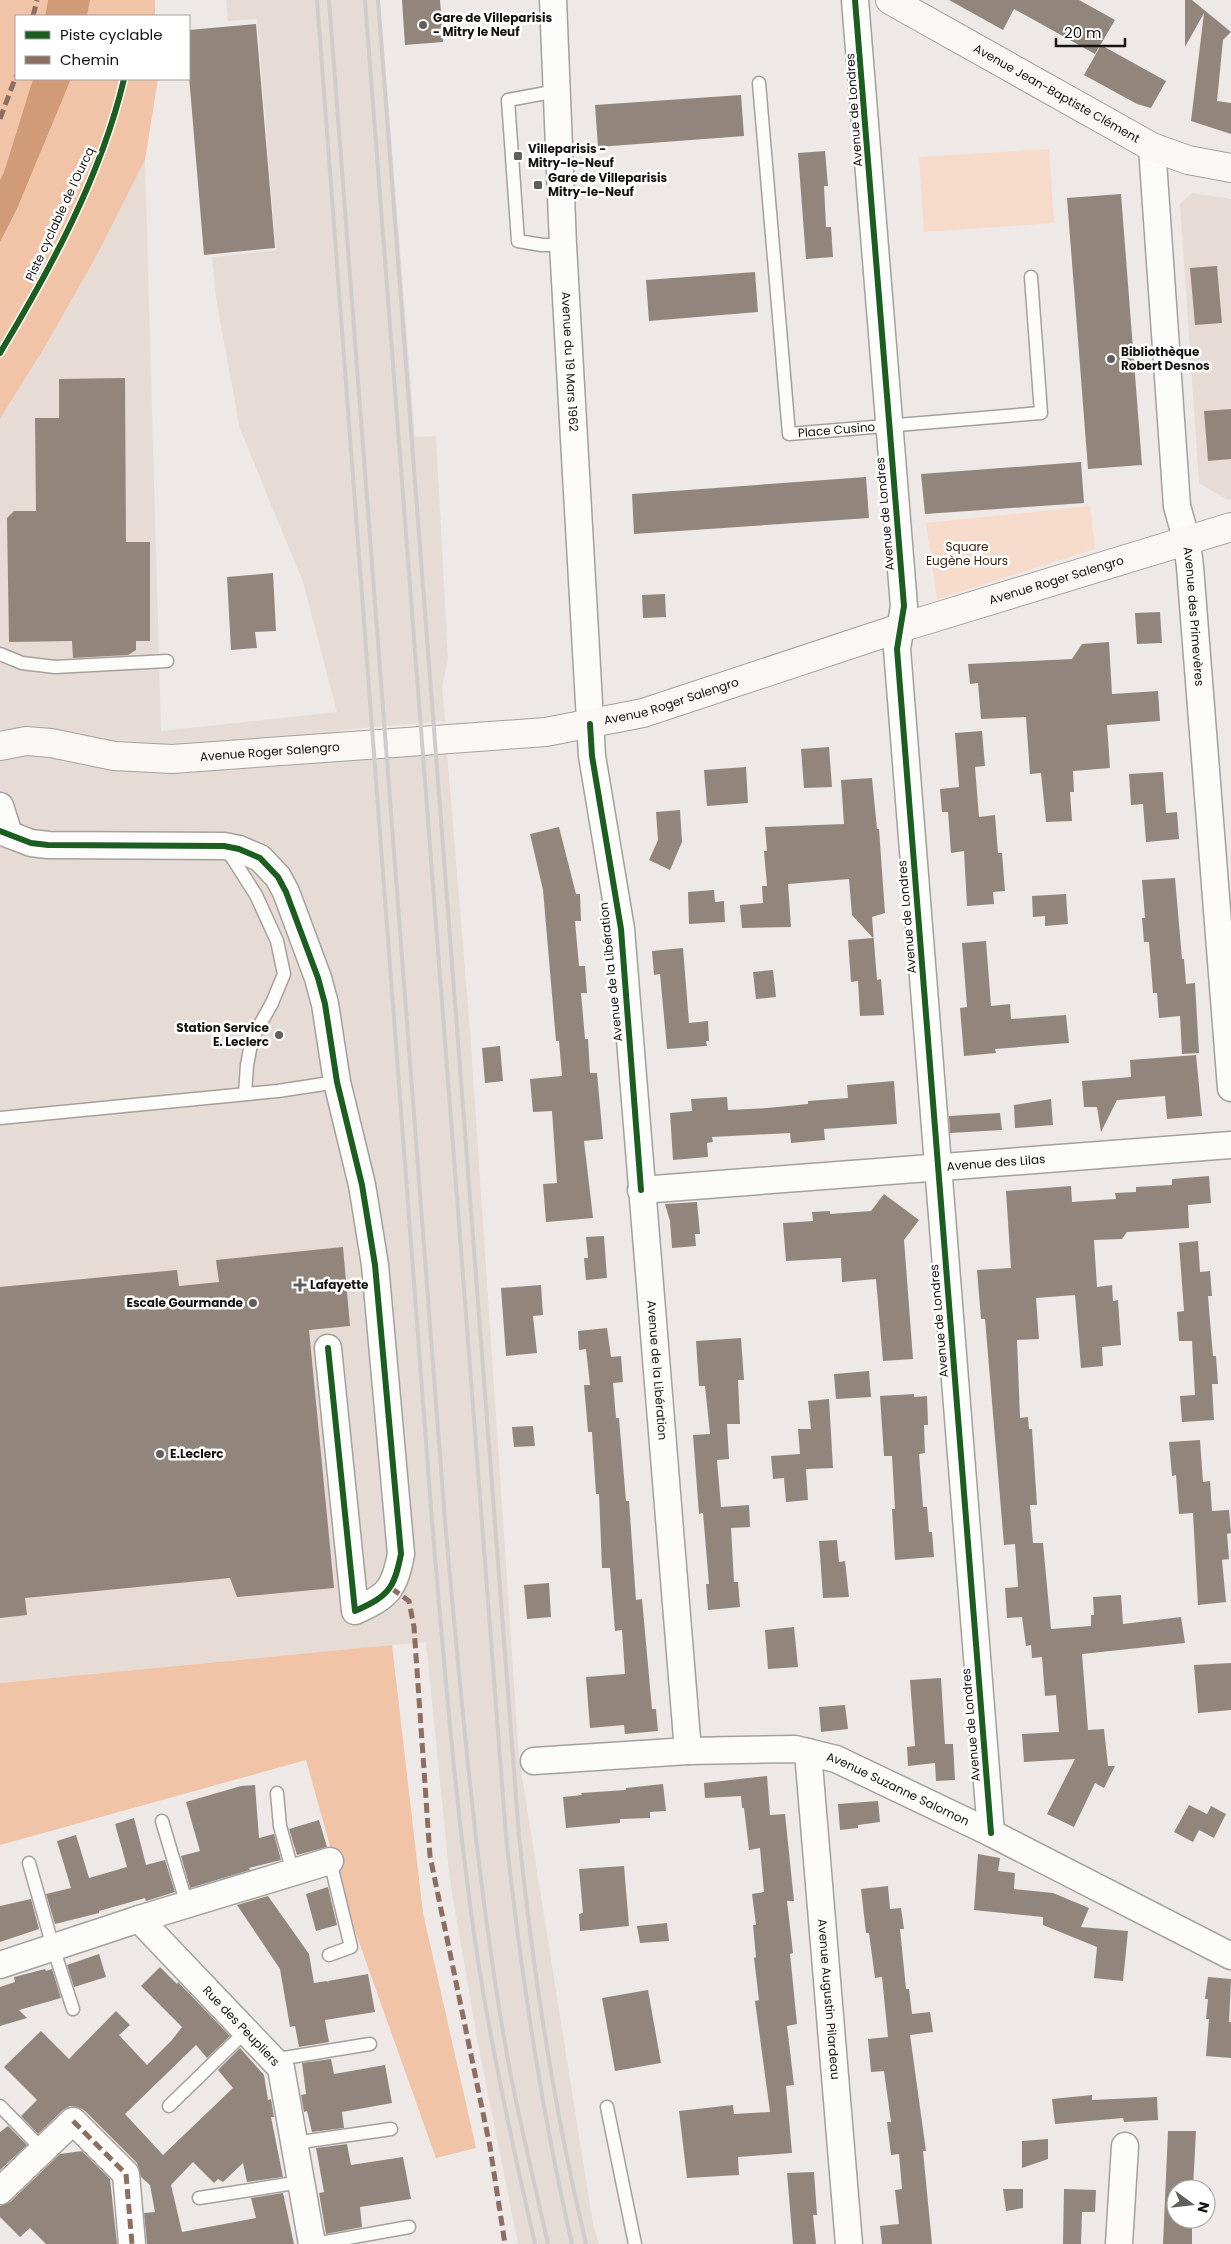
<svg xmlns="http://www.w3.org/2000/svg" width="1231" height="2244" viewBox="0 0 1231 2244" font-family="Poppins,sans-serif">
<rect width="100%" height="100%" fill="#eee9e6"/>
<!-- built -->
<path fill="#e6dcd5" d="M226 0H380L415 437 436 436 448 660 442 686 445 721 340 730 345 760 447 753 470 1030 519 1758 593 2224 599 2244H518L478 2044 450 1881 426 1642 0 1683V419L46 345 97 255 145 160 161 731 337 712 303 582 240 429 216 299 212 257 276 250 257 19 228 21Z
M1192 193 1231 199V499L1228 500 1199 483 1180 204Z"/>
<!-- green -->
<path fill="#f7dbca" d="M1049 149 1054 223 924 232 919 157Z
M1090 506 1095 549 937 599 926 523Z"/>
<!-- forest -->
<path fill="#f1c4a7" d="M0 0H48L45 16H16V79H33L4 172 0 180Z
M90 0H155V16H87Z
M71 79H158L145 160 97 255 46 345 0 419V242L17 209Z
M392 1645 423 1913 476 2148 436 2158 349 1914 306 1760 0 1845V1683Z"/>
<!-- water -->
<path fill="#d19b77" d="M48 0H90L87 16H45Z
M33 79H71L17 209 0 242V180L4 172Z"/>
<!-- building -->
<path fill="#92867c" d="M402 0H440L443 42 405 45Z
M949 0H1079L1115 20 1095 54 1014 9 1003 30Z
M1185 0H1192L1231 32 1223 40 1217 101 1231 103V134L1191 121 1204 13 1185 47Z
M256 24 275 248 204 255 189 76V30Z
M1101 45 1166 81 1151 108 1137 104 1084 75Z
M741 95 744 136 598 147 595 105Z
M825 151 828 186H824L826 227H831L833 257 806 259 798 153Z
M1121 194 1142 465 1088 469 1067 198Z
M1217 266 1222 323 1195 325 1190 268Z
M755 272 758 312 649 321 646 280Z
M125 378 126 542H150V641H136V650L128 655 73 658 72 641 9 642 7 518 14 511H36L35 418H59V379Z
M1231 409V459L1208 461 1204 411Z
M1081 462 1084 503 925 514 921 474Z
M866 477 869 518 634 534 632 494Z
M273 573 276 631 255 632 257 648 231 650 227 577Z
M665 594 666 617 643 618 642 595Z
M1160 612 1162 643 1137 644 1135 613Z
M1109 642 1112 694 1158 691 1160 721 1107 725 1110 768 1073 771 1074 792H1070L1072 821 1046 822 1041 773 1030 774 1026 717 981 719 978 683 970 684 968 664 1072 659 1082 644Z
M982 731 985 766 975 767 979 817 995 815 998 853H1002L1005 891 993 892 994 904 967 906 964 851 951 853 948 812H942L940 789 959 787 955 733Z
M829 747 832 787 804 788 801 749Z
M746 767 748 803 707 806 704 770Z
M1163 772 1166 813 1177 812 1179 839 1146 842 1143 804 1131 805 1129 774Z
M872 778 877 829H879L885 913 872 917 877 980 881 979 884 1015 860 1016 858 981 851 982 848 940 873 938 852 915 849 879 788 884 791 927 742 928 740 905 763 903 762 886H767L764 851H767L765 827 844 824 841 780Z
M680 810 682 842 670 870 649 860 658 840 656 812Z
M559 827 576 894H580L581 921H575L579 966H585L587 993H581L585 1039H588L590 1073H597L603 1139 584 1141 593 1218 546 1222 543 1184 557 1183 552 1111 533 1112 530 1079 562 1076 559 1041H556L543 890 530 834Z
M1175 878 1182 959H1184L1186 984 1195 983 1199 1053 1182 1054 1180 1016 1159 1018 1157 993H1153L1149 942H1144L1142 918H1145L1142 880Z
M714 890 715 902 724 901 725 922 689 924 688 892Z
M1066 894 1068 924 1045 926V916L1033 917 1032 896Z
M986 941 991 1006 1010 1004 1011 1019 1066 1015 1069 1043 995 1049 996 1053 964 1056 960 1008 967 1007 962 943Z
M683 948 689 1023 708 1021 709 1041H706L707 1046 667 1049 660 974 654 975 652 951Z
M773 970 776 997 756 999 753 972Z
M500 1046 503 1081 485 1083 482 1048Z
M1196 1055 1202 1116 1167 1119 1165 1096 1117 1100 1101 1132 1097 1107H1084L1082 1081 1131 1077 1130 1060Z
M894 1081 897 1124 824 1129 825 1140 791 1143 790 1133 712 1137 713 1142 707 1143 708 1157 673 1160 670 1113 692 1111 691 1099 727 1097 728 1110 767 1108 808 1104V1101L848 1098 847 1085Z
M1051 1099 1053 1125 1015 1128 1014 1105Z
M1000 1113 1002 1130 950 1133 949 1116Z
M1209 1176 1211 1203 1188 1205 1189 1228 1127 1232 1122 1239 1094 1240 1097 1287 1112 1285 1113 1301 1118 1300 1121 1345 1102 1347 1103 1366 1081 1368 1075 1295 1036 1298 1039 1339 1017 1340 1020 1418 1028 1417 1029 1429H1032L1037 1505H1030L1033 1543H1043L1051 1629 1091 1626V1615H1094L1093 1597 1121 1595 1123 1624 1181 1617 1185 1643 1082 1654 1088 1730 1104 1729 1108 1766H1115L1104 1788 1095 1783 1074 1827 1047 1814 1075 1759 1024 1762 1022 1734 1059 1732 1056 1695 1045 1696 1042 1657 1032 1658 1031 1645 1026 1646 1022 1617 1007 1618 1005 1588 1018 1587 1015 1544 1004 1545 985 1319H981L977 1270 1011 1268 1006 1191 1071 1186 1072 1202 1116 1199 1115 1193 1136 1192V1187L1172 1185V1179Z
M884 1194 919 1220 904 1240 913 1359 883 1361 876 1279 842 1282 841 1258 786 1261 783 1223 813 1221 812 1212 830 1211V1214L871 1211Z
M697 1202 700 1234H695L696 1246 672 1248 670 1221 665 1204Z
M604 1236 607 1278 586 1280 584 1258H588L586 1237Z
M1198 1241 1200 1272 1210 1271 1212 1296H1208L1210 1321 1213 1356H1216L1218 1384H1212L1214 1420 1182 1422 1180 1396 1195 1395 1192 1341H1179L1177 1312 1184 1311 1179 1243Z
M343 1247 350 1326 309 1330 334 1588 237 1597 230 1578 25 1598 27 1615 0 1618V1287L177 1270 179 1286 219 1282 216 1260Z
M541 1285 543 1315 533 1316 537 1353 506 1356 501 1288Z
M607 1328 611 1357 621 1356 623 1382 613 1383 616 1418H619L626 1501H629L636 1600 642 1599 652 1709H656L658 1731 625 1734 624 1725 590 1728 586 1677 625 1674 622 1630 615 1631 610 1568H602L599 1494H596L592 1432H588L584 1385H590L586 1349 579 1350 578 1331Z
M741 1338 744 1380H738L740 1424H727L729 1459 717 1460 721 1507 749 1505 750 1527 731 1528 734 1582H738L740 1607 708 1610 706 1584H709L703 1513 699 1514 693 1435 710 1434 705 1386H699L696 1341Z
M869 1371 871 1397 836 1399 834 1374Z
M914 1394V1397L927 1396 928 1425H924L925 1453 919 1454 923 1507H927L929 1532H932L934 1557 895 1560 892 1509H895L892 1456H884L880 1396Z
M829 1399 833 1468 806 1469 808 1500 786 1502 784 1478 773 1479 771 1456 800 1454 798 1429H811L808 1401Z
M533 1426 535 1446 514 1447 512 1427Z
M1200 1440 1203 1482 1210 1481 1212 1511 1229 1510 1231 1533 1227 1534 1229 1559 1222 1560 1226 1602 1198 1605 1193 1513 1179 1514 1176 1475 1172 1476 1169 1442Z
M837 1540 839 1562 845 1561 849 1597 823 1598 819 1541Z
M549 1583 551 1617 527 1619 524 1585Z
M794 1627 798 1667 768 1669 765 1630Z
M1231 1663V1710L1198 1713 1194 1665Z
M941 1678 945 1744H953L955 1780 936 1781 935 1763 908 1766 907 1747 915 1746 910 1680Z
M845 1705 848 1729 821 1732 819 1707Z
M767 1776 770 1815 785 1814 794 1901H787L793 1953 790 1954 797 2024 787 2026 794 2085 786 2086 792 2153 738 2157 739 2175 687 2178 679 2111 733 2105 734 2114 770 2112 755 2001 759 2000 754 1958 756 1957 753 1925H756L752 1894 764 1892 760 1848 749 1850 744 1808H742L741 1796 705 1798 704 1783Z
M663 1784 666 1811 650 1812V1818L620 1819V1823L566 1828 563 1797 582 1795 581 1793 626 1790V1788Z
M255 1785 259 1838 274 1834 281 1860 249 1868 250 1870 190 1888 181 1856 200 1851 186 1802 241 1786Z
M878 1801 880 1822 858 1825V1828L840 1830 838 1804Z
M1189 1805 1207 1814 1211 1806 1226 1814 1214 1838 1199 1830 1193 1842 1174 1832Z
M134 1818 146 1865 165 1860 175 1892 146 1901 145 1898 99 1911V1913L55 1924 46 1894 71 1888 57 1841 76 1835 89 1878 127 1867 115 1824Z
M319 1820 327 1847 297 1855 289 1829Z
M978 1854 1000 1858 998 1871 1015 1873 1014 1889 1053 1893 1089 1908 1081 1927 1128 1931 1123 1981 1094 1978 1097 1947 1043 1925V1917L974 1910Z
M624 1866 629 1926 580 1931 579 1914 583 1913 579 1869Z
M888 1886 890 1909 901 1908 904 1929H900L906 1989H909L912 2014 930 2012 933 2032 910 2035 926 2151H923L932 2244H882L880 2226 899 2224 895 2190 902 2189 899 2154 891 2155 887 2122H891L884 2071 871 2072 868 2039 888 2037 882 1977 875 1978 869 1933H866L861 1889Z
M328 1887 337 1925 316 1931 306 1894Z
M268 1896 309 1954 314 1983 327 1981 329 1983 328 1981 368 1974 375 2012 325 2020 329 2042 299 2047 295 2026 290 2027 280 1969 237 1905Z
M31 1899 39 1929 0 1942V1906Z
M667 1923 669 1941 640 1943 637 1926Z
M99 1954 106 1977 74 1987 67 1965Z
M160 1967 177 1984 178 1982 230 2036 207 2058 196 2045 125 2114 163 2155 233 2088 218 2070 240 2048 264 2075 268 2100 271 2099 274 2117H271L283 2177 247 2182 243 2163 223 2182 218 2179 214 2183 193 2162 171 2185 182 2232 256 2218 251 2198 283 2193 294 2244H147L144 2213 155 2212 150 2185 141 2177 137 2163 84 2110 77 2107 70 2106 63 2110 38 2134 21 2116 37 2100 4 2067 41 2031 69 2059 116 2011 130 2025 119 2035 147 2065 172 2040 182 2027 141 1986Z
M45 1969 46 1971 52 1969 61 1998 19 2010 27 2018 0 2026V1987L15 1982 14 1977Z
M1208 1977 1231 1979 1229 2022H1231V2058L1206 2056 1209 2019H1206L1208 1999H1205Z
M648 1990 661 2063 615 2071 602 1998Z
M331 2059 334 2074 385 2065 392 2103 342 2112 344 2128 312 2132 307 2111 304 2112 301 2095 306 2094 302 2063Z
M1092 2095V2100L1157 2097 1158 2120 1124 2122 1123 2118 1055 2124 1052 2099Z
M8 2126 27 2145 0 2170V2132Z
M1168 2131H1196L1193 2189H1176V2219H1192V2244H1163Z
M1048 2139V2159L1022 2168V2141Z
M347 2144 351 2165 403 2157 411 2199 360 2207 362 2227 326 2234 319 2193 324 2192 316 2148Z
M82 2151 110 2179 117 2244H46L30 2228 20 2237 0 2217V2206L10 2202 60 2154Z
M814 2172 817 2215H813L816 2244H793L787 2173Z
M1003 2189H1023V2208L1006 2211Z
M1064 2189 1096 2190 1095 2212H1082L1081 2244H1063Z"/>
<g fill="none" stroke-linecap="round" stroke-linejoin="round">
<defs>
<g id="lane">
<path id="s1" d="M759 83 789 434 1041 413 1031 277"/>
<path d="M557 91 508 100 518 241 542 245H563"/>
<path d="M0 654 22 663 55 667 167 661"/>
<path d="M226 848 256 895 277 941 284 974 272 1003 252 1039 247 1065 245 1094"/>
<path d="M0 1118 278 1091 337 1082"/>
<path d="M277 1793 280 1826 293 1873"/>
<path d="M162 1821 187 1905"/>
<path d="M29 1863 53 1947 73 2009"/>
<path d="M329 1955 351 1947 330 1861"/>
<path d="M275 2062 284 2058 370 2044"/>
<path d="M0 2106 43 2150"/>
<path d="M169 2106 245 2032"/>
<path d="M607 2107 635 2244"/>
<path d="M294 2143 391 2129"/>
<path d="M199 2198 301 2182"/>
<path d="M315 2244 409 2227"/>
</g>
<g id="street">
<path id="s2" d="M553 0 563 245 592 756 621 929 688 1751"/>
<path d="M855 0 904 606 897 649 991 1833"/>
<path id="s3" d="M1152 147 1177 506 1187 542 1190 567 1231 1088"/>
<path d="M0 806 9 834"/>
<path d="M0 831 31 843 48 845 224 846 239 849 260 858 278 877 286 892 318 978 325 1004 337 1082 362 1185 375 1265 401 1554C394 1590 388 1596 355 1611L328 1348"/>
<path id="s4" d="M641 1190 1231 1145"/>
<path id="s5" d="M808 1752 849 2244"/>
<path id="s6" d="M534 1761 688 1751 795 1749 836 1759 991 1833 1231 1956"/>
<path id="s7" d="M139 1919 281 2068 312 2244"/>
<path d="M0 1965 139 1919 330 1861"/>
<path d="M0 2191 73 2121 126 2174 132 2244"/>
<path d="M1119 2244 1125 2146"/>
</g>
<g id="secondary">
<path id="s8" d="M890 0 1152 147 1188 160 1231 168"/>
<path id="s9" d="M0 746 26 741 51 743 114 756 172 759 546 732 643 713 900 628 1231 527"/>
</g>
</defs>
<!-- lane casing -->
<use href="#lane" stroke="#a4a09e" stroke-width="15"/>
<!-- street casing -->
<use href="#street" stroke="#a4a09e" stroke-width="29"/>
<!-- secondary casing -->
<use href="#secondary" stroke="#a4a09e" stroke-width="30"/>
<!-- lane -->
<use href="#lane" stroke="#fcfcfb" stroke-width="12"/>
<!-- street -->
<use href="#street" stroke="#fcfcfb" stroke-width="26"/>
<!-- secondary -->
<use href="#secondary" stroke="#faf7f5" stroke-width="28"/>
<!-- rail -->
<path stroke="#cfcdcc" stroke-width="4" d="M317 0 432 1521C445 1674 457 1828 481 1980 496 2069 515 2157 535 2244
M329 0 445 1521C460 1686 474 1851 500 2014 512 2091 531 2168 548 2244
M365 0 506 1836C521 1974 541 2109 572 2244
M378 0 519 1836C533 1973 554 2109 586 2244"/>
<!-- quiet -->
<path stroke="#8d6e63" stroke-width="5" stroke-dasharray="10 5" stroke-linecap="butt" d="M33 16 37 0
M0 119 16 76
M391 1588 409 1601 414 1627 430 1856 490 2147 505 2244
M73 2121 126 2174 132 2244"/>
<defs>
<path id="cycleway" d="M855 0 904 606 897 649 991 1833
M0 353C51 268 101 176 124 79
M590 724 592 756 621 929 641 1190
M0 831 31 843 48 845 224 846 239 849 260 858 278 877 286 892 318 978 325 1004 337 1082 362 1185 375 1265 401 1554C394 1590 388 1596 355 1611L328 1348"/>
</defs>
<!-- cycleway casing -->
<use href="#cycleway" stroke="#fff" stroke-width="9"/>
<!-- cycleway -->
<use href="#cycleway" stroke="#1b5e20" stroke-width="6"/>
</g>
<!-- markers -->
<g fill="#625e5c" stroke="#fff" stroke-width="2">
<circle cx="423" cy="25" r="5"/>
<rect x="513" y="151" width="10" height="10" rx="2.5"/>
<rect x="533" y="180" width="10" height="10" rx="2.5"/>
<circle cx="1111" cy="359" r="5"/>
<circle cx="279" cy="1035" r="5"/>
<path d="M297.5 1277.5h5v5h5v5h-5v5h-5v-5h-5v-5h5z"/>
<circle cx="253" cy="1303" r="5"/>
<circle cx="160" cy="1454" r="5"/>
</g>
<g text-anchor="middle" stroke-width="5" stroke-linejoin="round" paint-order="stroke">
<!-- poi labels -->
<g font-size="12" font-weight="bold" fill="#161311" stroke="#fff" text-anchor="start">
<text x="433" y="22">Gare de Villeparisis<tspan x="433" dy="14">- Mitry le Neuf</tspan></text>
<text x="528" y="153">Villeparisis -<tspan x="528" dy="14">Mitry-le-Neuf</tspan></text>
<text x="548" y="182">Gare de Villeparisis<tspan x="548" dy="14">Mitry-le-Neuf</tspan></text>
<text x="1121" y="356">Bibliothèque<tspan x="1121" dy="14">Robert Desnos</tspan></text>
<text x="269" y="1032" text-anchor="end">Station Service<tspan x="269" dy="14">E. Leclerc</tspan></text>
<text x="310" y="1289">Lafayette</text>
<text x="243" y="1307" text-anchor="end">Escale Gourmande</text>
<text x="170" y="1458">E.Leclerc</text>
</g>
<!-- street labels -->
<g font-size="12" fill="#161311" stroke="#fff">
<text dy="4" stroke="none"><textPath href="#s8" startOffset="191">Avenue Jean-Baptiste Clément</textPath></text>
<text transform="translate(854 110) rotate(-94)" y="4">Avenue de Londres</text>
<text transform="translate(60 214) rotate(-65)" y="4">Piste cyclable de l'Ourcq</text>
<text dy="4" stroke="none"><textPath href="#s2" startOffset="362">Avenue du 19 Mars 1962</textPath></text>
<text dy="4" stroke="none"><textPath href="#s1" startOffset="400">Place Cusino</textPath></text>
<text transform="translate(885 514) rotate(-95)" y="4">Avenue de Londres</text>
<text dy="4" stroke="none"><textPath href="#s9" startOffset="1082">Avenue Roger Salengro</textPath></text>
<text dy="4" stroke="none"><textPath href="#s3" startOffset="472">Avenue des Primevères</textPath></text>
<text dy="4" stroke="none"><textPath href="#s9" startOffset="678">Avenue Roger Salengro</textPath></text>
<text dy="4" stroke="none"><textPath href="#s9" startOffset="272">Avenue Roger Salengro</textPath></text>
<text transform="translate(907 917) rotate(-95)" y="4">Avenue de Londres</text>
<text transform="translate(611 972) rotate(-96)" y="4">Avenue de la Libération</text>
<text dy="4" stroke="none"><textPath href="#s4" startOffset="356">Avenue des Lilas</textPath></text>
<text transform="translate(939 1321) rotate(-95)" y="4">Avenue de Londres</text>
<text dy="4" stroke="none"><textPath href="#s2" startOffset="1375">Avenue de la Libération</textPath></text>
<text transform="translate(971 1725) rotate(-95)" y="4">Avenue de Londres</text>
<text dy="4" stroke="none"><textPath href="#s6" startOffset="372">Avenue Suzanne Salomon</textPath></text>
<text dy="4" stroke="none"><textPath href="#s5" startOffset="248">Avenue Augustin Pilardeau</textPath></text>
<text dy="4" stroke="none"><textPath href="#s7" startOffset="148">Rue des Peupliers</textPath></text>
</g>
<!-- park labels -->
<g font-size="12" fill="#3f210b" stroke="#fff">
<text x="967" y="551">Square<tspan x="967" dy="14">Eugène Hours</tspan></text>
</g>
</g>
<!-- legend -->
<rect x="15" y="15" width="175" height="65" fill="#ffffff" stroke="#a2a1a0"/>
<rect x="25" y="31" width="25" height="8" fill="#1b5e20" stroke="#a2a1a0"/>
<text x="60" y="40" font-size="15" fill="#161311">Piste cyclable</text>
<rect x="25" y="56" width="25" height="8" fill="#8d6e63" stroke="#a2a1a0"/>
<text x="60" y="65" font-size="15" fill="#161311">Chemin</text>
<!-- north arrow -->
<g transform="translate(1191 2204) rotate(105)"><circle r="24" fill="#ffffff" stroke="#a2a1a0"/>
<path d="M0-4L9 19L0 12L-9 19Z" fill="#625e5c"/>
<text y="-8" font-size="14" font-weight="bold" text-anchor="middle" fill="#161311">N</text>
</g>
<!-- scale -->
<path d="M1056 38v8h69v-8" fill="none" stroke="#161311" stroke-width="2.5"/>
<text x="1064" y="38" font-size="15" fill="#161311" stroke="#ffffff" stroke-width="4" paint-order="stroke">20 m</text>
</svg>
